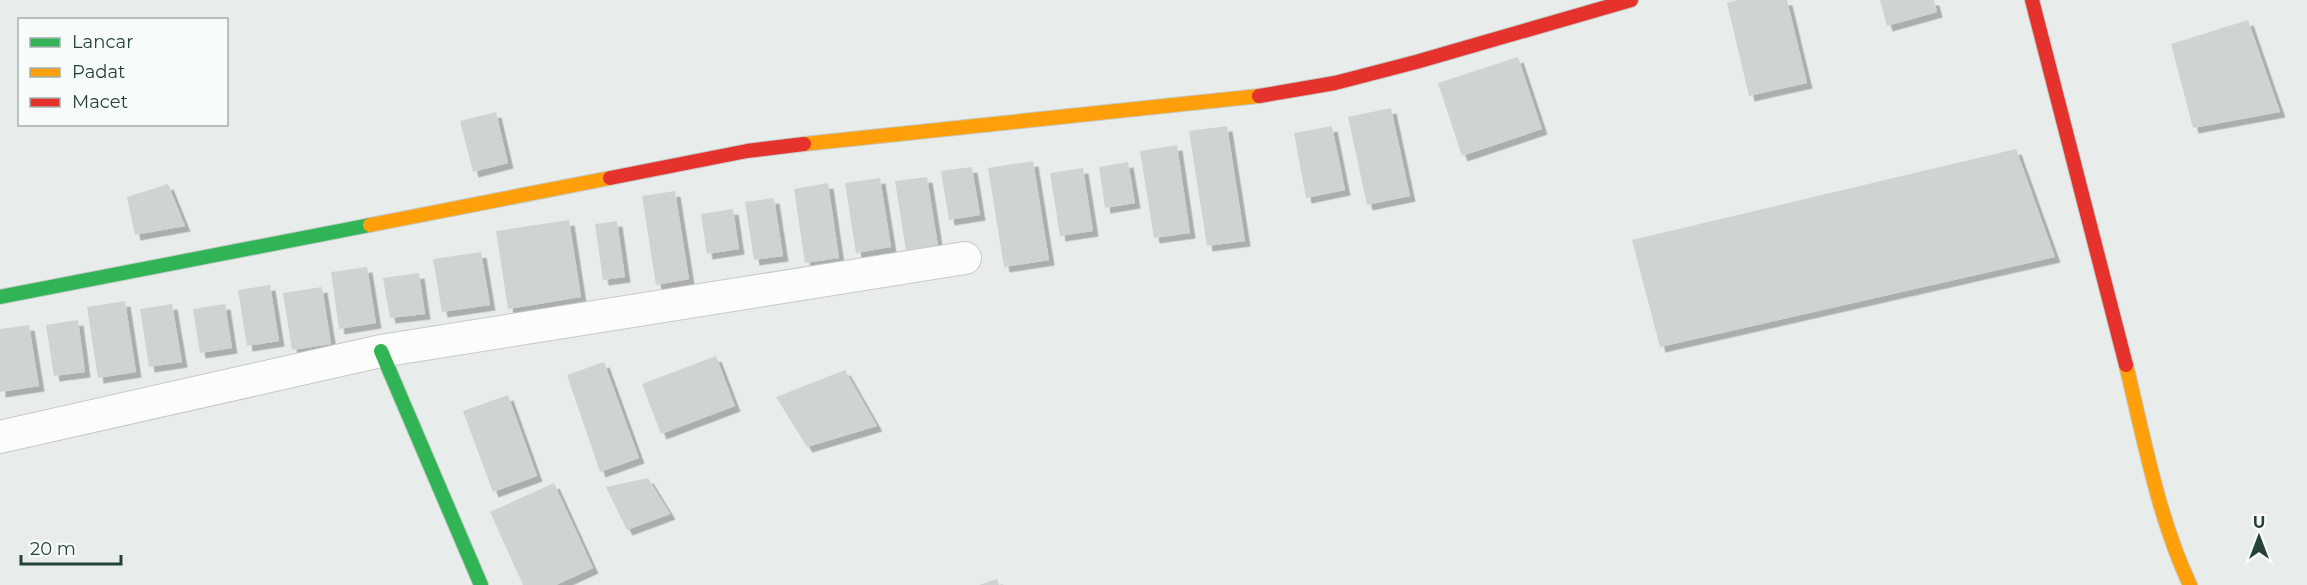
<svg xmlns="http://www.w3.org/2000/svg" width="2307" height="585" viewBox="0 0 2307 585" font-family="Montserrat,sans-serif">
<defs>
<filter id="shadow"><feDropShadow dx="5.5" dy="5.5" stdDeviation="0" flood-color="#0004"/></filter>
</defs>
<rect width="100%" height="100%" fill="#e8edeb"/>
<!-- building -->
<path fill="#cfd4d2" filter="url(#shadow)" d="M1738 0H1787L1807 83 1749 96 1727 3Z
M1880 0H1934L1937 12 1887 26Z
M2248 20 2280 112 2193 128 2171 44Z
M1518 57 1542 129 1462 156 1438 83Z
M1391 108 1410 196 1367 205 1348 117Z
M496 112 508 163 473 172 460 121Z
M1227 126 1245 241 1207 246 1189 131Z
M1332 126 1345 190 1306 198 1294 133Z
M1177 145 1190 233 1154 238 1140 151Z
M2016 149 2055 257 1660 347 1632 240Z
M1033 161 1049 260 1004 267 988 168Z
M1128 162 1135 203 1105 208 1099 167Z
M972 167 980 215 949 220 941 171Z
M1083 168 1093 231 1060 236 1050 173Z
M927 177 938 246 906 251 895 181Z
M880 178 891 247 856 253 845 183Z
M828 183 839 258 805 263 794 189Z
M168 184 185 226 135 235 127 197Z
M675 191 689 279 656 285 642 196Z
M774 198 783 256 754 260 745 202Z
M733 209 739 249 707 254 701 214Z
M569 220 581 297 508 309 496 231Z
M617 221 625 277 603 280 595 224Z
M481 252 490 305 442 312 433 259Z
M367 267 376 323 339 329 331 272Z
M419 273 425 314 390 318 383 278Z
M270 285 279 341 247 346 238 290Z
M322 287 331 344 292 350 283 293Z
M125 301 136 372 98 378 87 307Z
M172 304 182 362 149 367 140 309Z
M225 304 232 348 200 353 193 309Z
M78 320 85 372 54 376 46 325Z
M29 325 39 386 0 392V329Z
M716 356 735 406 661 434 642 384Z
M604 362 639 458 600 472 567 375Z
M845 370 877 426 807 447 776 397Z
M508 395 537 476 493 492 463 411Z
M648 478 670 514 627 530 606 487Z
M554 483 593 568 556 585H523L490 512Z
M997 579 999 585H979Z"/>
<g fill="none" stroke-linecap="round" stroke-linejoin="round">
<defs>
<path id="street" d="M0 437 381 351 965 258"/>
<path id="fast" d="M0 297 370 225
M381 351 481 585"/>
<path id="slow" d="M804 144 1259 96
M370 225 610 178
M2126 365C2144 438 2158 517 2190 585"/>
<path id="jam" d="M2032 0 2126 365
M1259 96 1335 83 1416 62 1631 0
M610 178 747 151 804 144"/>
</defs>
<!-- street casing -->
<use href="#street" stroke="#c5cac8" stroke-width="34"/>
<!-- fast casing -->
<use href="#fast" stroke="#c3cbc8" stroke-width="16"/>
<!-- slow casing -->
<use href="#slow" stroke="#c3cbc8" stroke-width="16"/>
<!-- jam casing -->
<use href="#jam" stroke="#c3cbc8" stroke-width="16"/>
<!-- street -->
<use href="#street" stroke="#fcfcfc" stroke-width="32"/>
<!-- fast -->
<use href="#fast" stroke="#30b455" stroke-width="14"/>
<!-- slow -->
<use href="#slow" stroke="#ff9f0a" stroke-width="14"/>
<!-- jam -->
<use href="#jam" stroke="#e5322d" stroke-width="14"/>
</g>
<!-- legend -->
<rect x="18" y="18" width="210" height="108" fill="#f7fbf9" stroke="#a3b1ad" stroke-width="1.5"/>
<rect x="30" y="38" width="30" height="9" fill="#30b455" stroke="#a3b1ad" stroke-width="1.5"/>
<text x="72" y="48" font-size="18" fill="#24423a">Lancar</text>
<rect x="30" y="68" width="30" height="9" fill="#ff9f0a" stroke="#a3b1ad" stroke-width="1.5"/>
<text x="72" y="78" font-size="18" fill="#24423a">Padat</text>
<rect x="30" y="98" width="30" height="9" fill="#e5322d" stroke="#a3b1ad" stroke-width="1.5"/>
<text x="72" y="108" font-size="18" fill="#24423a">Macet</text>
<!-- north arrow -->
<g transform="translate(2259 537)" stroke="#f7fbf9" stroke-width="4.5" paint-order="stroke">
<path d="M0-4.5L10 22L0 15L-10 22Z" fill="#24423a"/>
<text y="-9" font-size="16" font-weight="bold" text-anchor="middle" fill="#24423a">U</text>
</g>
<!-- scale -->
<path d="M21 555v9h100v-9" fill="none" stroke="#24423a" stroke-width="3"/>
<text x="30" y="555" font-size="18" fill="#24423a" stroke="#f7fbf9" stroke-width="4.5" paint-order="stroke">20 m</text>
</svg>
